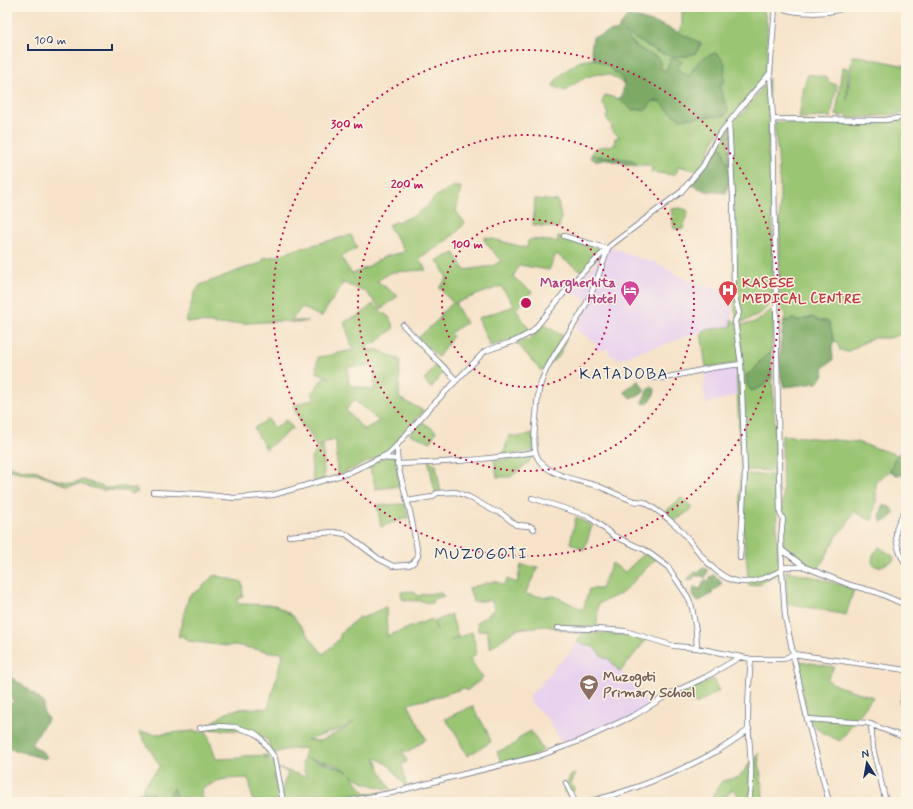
<svg xmlns="http://www.w3.org/2000/svg" width="913" height="809" viewBox="0 0 913 809" font-family="Mynerve,sans-serif">
<rect width="100%" height="100%" fill="#fcf5e5"/>
<filter id="ink" filterUnits="userSpaceOnUse"><feTurbulence type="fractalNoise" baseFrequency=".025" numOctaves="2"/><feDisplacementMap in="SourceGraphic" scale="8" xChannelSelector="R" yChannelSelector="G"/><feConvolveMatrix kernelMatrix="1 2 1 2 8 2 1 2 1" color-interpolation-filters="sRGB"/></filter>
<filter id="wash" filterUnits="userSpaceOnUse"><feTurbulence type="fractalNoise" baseFrequency=".012" numOctaves="4" result="noise"/><feDisplacementMap in="SourceGraphic" scale="16" xChannelSelector="R" yChannelSelector="G"/><feGaussianBlur stdDeviation="0.9" result="paint"/><feColorMatrix in="noise" values="0 0 0 0 0 0 0 0 0 0 0 0 0 0 0 0 0 1.4 0 .05"/><feComposite in="paint" operator="in"/></filter>
<g filter="url(#wash)">
<rect width="100%" height="100%" fill="#f6e3c9"/>
<!-- built -->
<path fill="#e8d2ee" d="M612 247 630 255 656 263 689 281 728 292 733 294 732 326 705 330 663 345 641 351 625 358 619 359 610 355 609 349 596 350V343L576 329 591 302 568 291Z
M737 367 738 395 706 404 703 386 707 370Z
M577 642 593 647 604 658 609 659 637 689 651 706 637 716 577 740 561 742 549 720 533 705 528 698 551 672 553 668 564 659Z"/>
<!-- green -->
<path fill="#9ac573" stroke="#5a7a68" fill-rule="evenodd" d="M722 7H737L742 11 750 7H761L764 10 767 25 768 72 739 111 720 131 715 138 703 165 698 171 678 166 677 172 673 175 651 172 652 168 649 165H638L633 160 591 155 593 150 599 147 615 145V138L620 137 611 130 612 126 606 118 608 113 602 102 605 95 619 99 632 110 653 101 662 102 668 110 680 119 726 115 725 103 719 86 693 68 690 77 677 69 672 57 666 71 661 69 659 58C643 51 634 47 623 31L656 51 672 57 696 53 701 43 678 33 682 25V11H722Z
M852 56H858L906 66V113L858 118H846L845 114 840 117V115H836L842 67 848 68 847 100Z
M594 59 606 65 623 79V83C619 81 614 76 609 75 592 71 579 81 565 91L553 86C556 77 572 65 581 61 585 60 590 60 594 59Z
M808 74 828 78V82L837 85 831 115 832 117 799 118 804 86Z
M769 78 768 153 772 203 773 301 759 315 743 322 737 318 735 311 730 123 743 113Z
M906 119V332L890 338H872L847 352 840 350 837 342 834 341 829 322 817 320 813 317 797 321 793 319 787 321 784 320 786 314 782 310 781 294 779 293 780 193 778 155 774 122 874 123Z
M728 127 729 166 724 158V150L717 149 714 152 720 136Z
M453 187H461L456 211 465 223C452 239 436 248 419 258L426 270 392 272 377 281 398 296 381 309 364 290 363 291 341 282 343 284 321 317 302 307 291 321H308L298 323 283 321 214 325V323L186 322 194 294 200 285C221 278 240 269 261 263L264 258 277 256 297 249 351 235 357 248 341 257 352 274 370 266V265L386 256 405 252 388 225 413 216 425 208 436 196Z
M535 199 558 201 561 217 559 228 533 225Z
M679 208 684 209 688 211 683 229H674L671 209Z
M558 236 605 250 582 272 556 254 549 270 519 265 513 277 532 292 516 309 531 332 514 340 490 346 478 318 514 306 501 286 455 303 466 323 450 333 453 336 438 357 418 338 440 318 441 313 453 303 439 288 447 278 437 260 455 253 464 270 492 266 501 261 484 240 485 237 527 248 528 241 532 239 558 242Z
M373 304 382 312 389 317 394 328 378 341 367 346 368 350H378L400 360 399 398 424 411 398 439 389 452 337 476 336 439 323 443 324 479 313 482 311 458 322 444 316 447 307 428H303L293 406 315 398 311 393 325 376 331 378 316 372 318 357 331 355 356 349H353L344 322 360 315ZM372 365 375 371 374 390 349 385 348 367ZM354 400 379 421 364 430 346 410Z
M771 310H773L774 314 771 352C768 354 765 356 763 359 755 366 757 370 746 375L764 386 772 374 777 471 741 470 736 364 706 367 701 333 705 330 732 326 731 319 741 325 756 322Z
M542 323 566 338 560 355 541 371 516 342 529 339 538 332 537 331Z
M438 362 445 370 431 388 424 380Z
M268 419 275 428 286 420 293 428 266 449 254 428Z
M421 421 436 431 431 442 409 434Z
M533 433 534 451 503 456 509 435 519 437Z
M782 435 856 442 898 455 894 459 890 471 876 481V503L872 521 854 512 844 528 838 534 817 572 791 556 783 546Z
M395 448 396 466 400 486 376 489 369 465 392 454Z
M534 454 527 464 510 477H497L494 460H502Z
M428 459 436 465 441 494 436 497Z
M7 465 22 470 37 471 53 479 72 483 83 480 106 488 123 487 136 489 138 492 130 494 126 491 102 490 78 484 67 486 39 474H27L7 469Z
M740 474 776 475 777 539 780 571 760 584 749 586 740 496Z
M682 497 693 508 672 523 663 514Z
M405 504 408 518 394 522 381 527 377 505Z
M576 517 592 526 584 550 570 543Z
M879 547 893 556 894 560 879 567 875 566 872 562 873 555Z
M644 554 656 559 622 593 598 604 597 630 560 629 546 626 517 629 490 648 487 630 478 631 477 622 492 612V610L493 612 495 608 491 600 473 602 469 588 495 581 504 585 507 579 517 583 521 565 538 567 525 594 543 597 555 596 583 610 589 589H601L612 563 625 572Z
M786 571 814 577 854 589 846 615 787 603Z
M214 575 242 582 243 596 237 599 238 604 275 605 292 615 323 654 331 647 339 639 341 633 359 617 362 618 386 607 387 636C402 631 417 624 432 619L437 630 434 622 451 614 458 637 450 641 472 632 477 653 470 659 483 678 466 691 464 688 443 695 408 704 426 739 409 752 402 750 407 762 402 764 407 789 390 766 375 757 381 772 391 790 365 783 351 774 365 793 393 792 349 802H334L313 796 321 802H259L252 800 250 783 247 778C238 779 225 778 217 781 211 784 208 787 202 788L201 795 204 802H179L173 789 166 802H150L153 799 154 793 143 792V787L160 766 139 732 159 734 193 731 207 732 216 759 240 758 243 756 273 755 274 758 264 757 274 762 279 771 274 776 281 797 283 786 288 773 279 768 306 777 302 763 305 756V748L285 750 272 754 268 740 243 731 201 729C212 725 220 715 231 711 243 707 256 709 268 708L283 653 270 652 235 645 227 646 188 641 184 638 186 637 178 636 189 596 199 590ZM354 722 341 731 320 741 307 740 341 729ZM308 758 337 765 348 772 337 767 311 760Z
M413 591 418 596C425 593 432 594 440 592L444 596 433 599 432 603C428 604 426 602 422 601 415 600 409 602 402 599L401 592Z
M582 633C607 633 622 634 646 640L620 672 609 659 604 658 593 647 577 642Z
M799 661 834 667 827 680 838 686 873 697 840 741 823 733 809 721 796 662Z
M713 679 719 691 696 704 686 699 677 701 673 697Z
M472 706 486 729 491 742 467 756 454 730 445 719Z
M531 731 543 750 530 758 502 764 497 752 515 744 520 737Z
M758 753 764 802H745L744 799 741 798 732 789 722 802H709L722 781 739 777Z
M571 775H576L570 783 575 788 570 798 563 790Z"/>
<!-- forest -->
<path fill="#7baa65" stroke="#4b6c62" fill-rule="evenodd" d="M628 15 662 25 701 43 696 53 687 56 673 57 682 62 677 69 689 77C697 62 698 60 714 53L718 54 725 63 724 82 719 86 725 103 728 109 726 115 680 119 668 110 661 102 653 101 647 109 632 110 619 99C624 94 624 86 623 79L606 65 594 59 591 50 593 37C602 36 609 30 617 31ZM624 32 656 51 672 57 666 71 661 69 659 58C645 52 631 46 624 32Z
M722 147 724 150C723 161 728 159 729 168 730 176 728 185 726 193L706 191 691 185 705 166 714 152Z
M591 155 633 160 638 165 637 166C626 165 619 162 609 160 601 158 598 163 591 158Z
M813 317 817 320 829 322 834 341 832 347 833 360 823 368 824 375 817 383 784 387C776 366 781 342 784 320L787 321 793 319 797 321Z
M771 352 772 374 764 386 751 391 747 385 746 375C757 370 755 366 763 358 765 356 768 354 771 352Z
M639 381 645 391 639 396H635L631 398 624 392 630 386 634 385 636 382Z
M652 386 655 389C655 396 651 401 645 404L642 402 648 389Z
M905 446 906 473 905 475H896L890 471 894 459Z
M883 505 889 506 895 513 886 521 881 522 880 516Z
M704 568 708 570 705 578 702 576H695L691 581 686 580 695 572H699L701 569Z
M714 575 721 582C721 588 718 588 713 590L712 594 698 602C693 597 692 594 694 587L700 589 701 588 703 582 706 579 708 581H710V577Z
M7 677H10L27 688 44 703 43 711 48 719 31 744 44 753 47 757 45 759 7 748V705L14 702 7 692Z
M903 691 906 692V710L899 702 902 698V694Z
M173 788 179 802H166Z
M143 792 154 793 153 799 150 802H139L140 801 133 800 135 794Z"/>
<g fill="none" stroke-linecap="round" stroke-linejoin="round">
<!-- stream -->
<path stroke="#79b4eb" stroke-width="1.5" d="M660 559 671 566"/>
</g>
</g>
<g filter="url(#ink)">
<g fill="none" stroke-linecap="round" stroke-linejoin="round">
<defs>
<path id="street" d="M775 7 770 73 773 119 779 473 780 513 783 519 781 537 782 570 785 616 807 719 829 802
M778 7C793 14 830 15 845 7
M773 119 885 120 906 117
M729 122 733 198 734 293 739 313 735 321 741 364 745 473 740 558
M564 236 608 249C601 269 594 290 584 308 570 334 545 362 539 390 537 399 537 408 536 417 535 428 533 439 535 450 539 475 578 480 598 486 610 491 622 497 634 501 638 502 643 501 646 503 655 509 665 516 673 523 684 532 692 544 701 555 727 587 746 589 782 570
M403 325 456 380
M653 378H664L711 368 741 364
M382 458 397 459
M397 464C444 463 490 459 535 452
M153 492 199 494 234 498 273 495 348 473 388 454 397 445
M532 498 588 516 614 536 645 550 668 567 688 597 692 607 696 631 697 648
M407 501 432 497 437 493 456 492 469 497 492 510 501 513 516 525 530 526 534 529
M906 509C903 514 899 520 897 527 894 539 899 554 906 564
M289 536 333 532 346 534 379 559 393 566 409 565 413 563 418 556C415 537 412 518 407 500 402 481 396 465 397 445L425 413 485 351 515 341 532 332 573 282 611 245 681 192 703 166 719 135 741 107 770 73
M782 550 805 567 850 585 876 592 906 605
M782 567H805
M558 628 595 629 625 631 674 646 697 648 751 659H784L793 654 906 670
M807 719 867 723 906 738
M871 724 873 749 886 802
M200 728 216 726 235 727 255 733 260 737 275 758 283 802
M566 783 575 802
M342 802 391 793 448 778 539 756 582 740 635 715 666 696 706 677 740 657
M586 802C618 795 647 784 677 771 703 759 726 748 749 729
M749 802C753 776 750 750 748 724 748 703 749 680 751 659"/>
</defs>
<!-- street casing -->
<use href="#street" stroke="#686e83" stroke-width="6"/>
<!-- street -->
<use href="#street" stroke="#fff" stroke-width="4.5"/>
</g>
</g>
<!-- distance rings -->
<g fill="none" stroke="#c2185b" stroke-width="2" stroke-dasharray="2 4">
<circle cx="526" cy="303" r="84"/>
<circle cx="526" cy="303" r="168"/>
<circle cx="526" cy="303" r="253"/>
</g>
<!-- icons -->
<defs>
<symbol id="hotel-pin" viewBox="-11 -11 22 30"><path d="M0 17L-7.5 6A9.5 9.5 0 1 1 7.5 6Z" fill="#d1479c" stroke="#fcf5e5"/><path d="M-6-4.5h1.5V1H6V5H4.5V3h-9V5H-6ZM-4 0a1.8 1.8 0 1 1 3.6 0ZM.5 0V-2.5h3Q6-2.5 6 0Z" fill="#fff"/></symbol>
<symbol id="hospital-pin" viewBox="-11 -11 22 30"><path d="M0 17L-7.5 6A9.5 9.5 0 1 1 7.5 6Z" fill="#e0444e" stroke="#fcf5e5"/><path d="M-5-5h3v3.5h4V-5h3V5h-3V1.5h-4V5h-3Z" fill="#fff"/></symbol>
<symbol id="school-pin" viewBox="-11 -11 22 30"><path d="M0 17L-7.5 6A9.5 9.5 0 1 1 7.5 6Z" fill="#8d6e63" stroke="#fcf5e5"/><path d="M0-5L7-2L0 1L-7-2ZM-4 1L0 2.5L4 1V4Q0 6-4 4Z" fill="#fff"/></symbol>
</defs>
<g fill-rule="evenodd">
<use href="#hotel-pin" x="619" y="279" width="22" height="30"/>
<use href="#hospital-pin" x="717" y="279" width="22" height="30"/>
<use href="#school-pin" x="578" y="673" width="22" height="30"/>
</g>
<g text-anchor="middle" stroke-width="3" stroke-linejoin="round" paint-order="stroke">
<!-- hotel labels -->
<g font-size="14" font-weight="bold" fill="#b23c85" stroke="#fcf5e5" text-anchor="end">
<text x="616" y="287">Margherhita<tspan x="616" dy="16">Hotel</tspan></text>
</g>
<!-- health labels -->
<g font-size="14" font-weight="bold" fill="#be3a42" stroke="#fcf5e5" text-anchor="start">
<text x="742" y="287">KASESE<tspan x="742" dy="16">MEDICAL CENTRE</tspan></text>
</g>
<!-- education labels -->
<g font-size="14" font-weight="bold" fill="#785e54" stroke="#fcf5e5" text-anchor="start">
<text x="603" y="681">Muzogoti<tspan x="603" dy="16">Primary School</tspan></text>
</g>
<!-- quarter labels -->
<g font-size="16" letter-spacing="1" fill="#1b2f5e" stroke="#fcf5e5">
<text x="624" y="379">KATADOBA</text>
<text x="481" y="559">MUZOGOTI</text>
</g>
</g>
<circle cx="526" cy="303" r="6" fill="#c2185b" stroke="#fcf5e5" stroke-width="2"/>
<g font-size="12" text-anchor="middle" font-weight="bold" fill="#c2185b" stroke="#fcf5e5" stroke-width="3" stroke-linejoin="round" paint-order="stroke">
<text x="347" y="128">300 m</text>
<text x="407" y="188">200 m</text>
<text x="467" y="248">100 m</text>
</g>
<!-- margin -->
<rect width="913" height="809" fill="none" stroke="#fcf5e5" stroke-width="24"/>
<!-- north arrow -->
<g transform="translate(867 763) rotate(349)" stroke="#fcf5e5" stroke-width="3" paint-order="stroke">
<path d="M0-3L7 15L0 10L-7 15Z" fill="#1b2f5e"/>
<text y="-6" font-size="11" font-weight="bold" text-anchor="middle" fill="#1b2f5e">N</text>
</g>
<!-- scale -->
<path d="M28 44v6h84v-6" fill="none" stroke="#1b2f5e" stroke-width="2"/>
<text x="34" y="44" font-size="12" fill="#1b2f5e" stroke="#fcf5e5" stroke-width="3" paint-order="stroke">100 m</text>
</svg>
